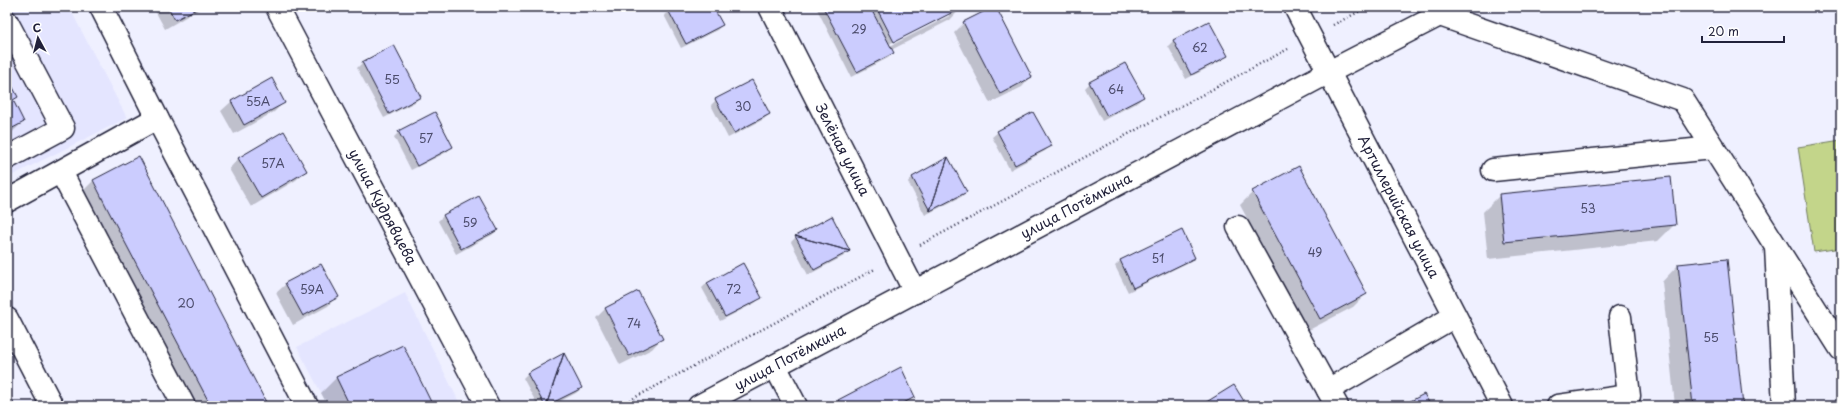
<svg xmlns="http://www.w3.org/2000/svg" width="1848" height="413" viewBox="0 0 1848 413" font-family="'Playpen Sans',sans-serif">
<rect width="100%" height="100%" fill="#eff0ff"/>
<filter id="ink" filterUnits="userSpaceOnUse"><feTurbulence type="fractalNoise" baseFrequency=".025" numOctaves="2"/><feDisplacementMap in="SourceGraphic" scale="8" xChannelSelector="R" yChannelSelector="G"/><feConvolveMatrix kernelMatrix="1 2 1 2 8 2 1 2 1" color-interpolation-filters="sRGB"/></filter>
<g filter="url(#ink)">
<!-- built -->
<path fill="#e4e5ff" d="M7 7H69L127 118 7 178Z
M405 293 461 406H328L297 347Z"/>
<!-- green -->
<path fill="#c3d58a" stroke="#727c62" d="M1841 140V248L1814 252 1798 147Z"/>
<!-- shadow -->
<path fill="#0003" fill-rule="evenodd" d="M153 7H203L165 29Z
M675 7H712L722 25 717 30 681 48 664 15Z
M816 7H962L950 20 891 50 893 53 888 58 851 77ZM949 14V16L890 46 889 44Z
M995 7 1031 77 1022 87 990 103 954 33 964 23Z
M1209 23 1226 56 1221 61 1186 79 1168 46 1173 41Z
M362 63 420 97 415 102 384 118 357 68Z
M7 78 17 97 12 101 23 122 7 137Z
M271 80 284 102 274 112 234 134 221 111 231 102Z
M1090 83 1143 97 1138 102 1102 121 1085 88Z
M716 100 769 114 764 119 728 138 711 105Z
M284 132 306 170 296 180 251 207 229 169 238 159Z
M399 132 452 146 447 152 411 170 394 137Z
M998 132 1050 146 1045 151 1010 170 992 137Z
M913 177 966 192 961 197 925 215 908 182Z
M93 181 267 406H185L76 198Z
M1253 192 1366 294 1353 307 1307 331 1240 205Z
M1500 195 1675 224 1658 241 1488 259 1483 212Z
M443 216 497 230 492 235 456 254 438 221Z
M1181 231 1194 257 1189 262 1128 292 1115 266 1120 261Z
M796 237 849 251 844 256 808 275 791 242Z
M1678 265 1742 406H1675L1662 282Z
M707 283 760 298 755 303 720 321 702 288Z
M286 284 337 296 328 306 293 325 276 293Z
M605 309 661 339 652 349 620 365 596 318Z
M528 373 581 388 576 393 551 406H538L523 378Z
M336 378 432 406H328L321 393Z
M914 396 900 406H834L839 401Z"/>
<!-- building -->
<path fill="#cbccfe" stroke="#22223b" d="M168 7H200L175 20Z
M673 7H713L723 25 686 44 668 10Z
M823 7H870L894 53 857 72Z
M876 7H963L894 42Z
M993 7H996L1032 77 1000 94 963 22Z
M1209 21 1228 56 1191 75 1173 40Z
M394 45 421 97 389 114 362 62Z
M1125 63 1144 97 1107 116 1089 82Z
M7 76 18 97 13 100 24 122 7 131Z
M272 78 285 103 244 125 231 101Z
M752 80 770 114 734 133 715 99Z
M435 112 453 147 417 166 398 131Z
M1033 112 1052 146 1015 165 997 131Z
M284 131 307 171 261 198 238 158Z
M139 156 268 406H211L107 208 93 180Z
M948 157 967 192 930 211Z
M948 157 930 211 912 177Z
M1299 166 1367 294 1320 319 1252 191Z
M1671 177 1676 225 1504 242 1499 194Z
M479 196 498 230 461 249 443 215Z
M832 216 850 251 795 236Z
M1182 230 1195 258 1133 288 1120 260Z
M795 236 850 251 814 270Z
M1727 259 1743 406H1693L1678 264Z
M743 263 762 298 725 317 707 283Z
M321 264 339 297 303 316 285 283Z
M638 291 663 339 629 356 605 308Z
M403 345 433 406H350L336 377Z
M564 353 582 388 546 406Z
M564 353 546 406H545L527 373Z
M901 367 915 397 898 406H841L838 400Z
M1234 385 1247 406H1200Z
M7 391 15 406H7Z
M1424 394 1431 406H1401Z"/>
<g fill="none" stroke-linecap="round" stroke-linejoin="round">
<defs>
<g id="minor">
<path d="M101 7 157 118 307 406"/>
<path id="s1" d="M277 7 488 406"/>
<path id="s2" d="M770 7 915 292"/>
<path id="s3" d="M1295 7 1502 406"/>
<path d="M1440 15 1683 100 1841 349"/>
<path d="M7 22 63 128 7 158"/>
<path d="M1493 170 1713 148"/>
<path d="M61 172 184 406"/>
<path d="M7 201 157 118"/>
<path d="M1238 227 1328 390 1455 316"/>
<path d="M1776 247 1784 406"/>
<path d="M7 319 52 406"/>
<path d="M775 366 796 406"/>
<path d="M1328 390 1337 406"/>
<path id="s4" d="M699 406 1329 72 1455 7"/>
<path d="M1558 406 1629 396 1620 317"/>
</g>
</defs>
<!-- minor casing -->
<use href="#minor" stroke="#22223b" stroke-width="25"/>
<!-- path -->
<path stroke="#22223b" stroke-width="2.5" stroke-dasharray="1 3" stroke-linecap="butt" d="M1354 7 1357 13
M1333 25 1368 7
M920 245 1288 49
M619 406 875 269"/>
<!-- minor -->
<use href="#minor" stroke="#fff" stroke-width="22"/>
</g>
</g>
<g text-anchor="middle" stroke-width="3.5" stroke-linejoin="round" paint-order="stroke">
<!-- number labels -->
<g font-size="12" fill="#4c4c6c">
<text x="859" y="34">29</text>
<text x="1200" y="52">62</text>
<text x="392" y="84">55</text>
<text x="1116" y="94">64</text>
<text x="258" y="106">55А</text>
<text x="743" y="111">30</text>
<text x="426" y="143">57</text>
<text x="273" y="168">57А</text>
<text x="1588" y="213">53</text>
<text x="470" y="227">59</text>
<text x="1315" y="257">49</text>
<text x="1158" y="263">51</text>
<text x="312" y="294">59А</text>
<text x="734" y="294">72</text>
<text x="186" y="308">20</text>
<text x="634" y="328">74</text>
<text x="1711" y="342">55</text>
</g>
<!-- street labels -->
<g font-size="14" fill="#22223b" stroke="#fff">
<text dy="5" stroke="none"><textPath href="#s2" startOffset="160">Зелёная улица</textPath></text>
<text dy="5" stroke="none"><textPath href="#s1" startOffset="226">улица Кудрявцева</textPath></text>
<text dy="5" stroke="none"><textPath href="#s4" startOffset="427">улица Потёмкина</textPath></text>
<text dy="5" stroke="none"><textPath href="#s3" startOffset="225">Артиллерийская улица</textPath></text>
<text dy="5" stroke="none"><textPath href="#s4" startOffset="103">улица Потёмкина</textPath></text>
</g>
</g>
<!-- margin -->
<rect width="1848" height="413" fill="none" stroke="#fff" stroke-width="24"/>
<rect x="12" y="12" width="1824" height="389" fill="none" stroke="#22223b" stroke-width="1.5" filter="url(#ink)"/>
<!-- north arrow -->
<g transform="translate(38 38) rotate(353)" stroke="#ffffff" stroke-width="3" paint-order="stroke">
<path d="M0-3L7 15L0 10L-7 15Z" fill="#22223b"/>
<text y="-6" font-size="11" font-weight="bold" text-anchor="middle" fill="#22223b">С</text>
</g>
<!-- scale -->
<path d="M1702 36v6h82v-6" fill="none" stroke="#22223b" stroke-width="2"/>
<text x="1708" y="36" font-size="12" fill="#22223b" stroke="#ffffff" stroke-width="3" paint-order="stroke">20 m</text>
</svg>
